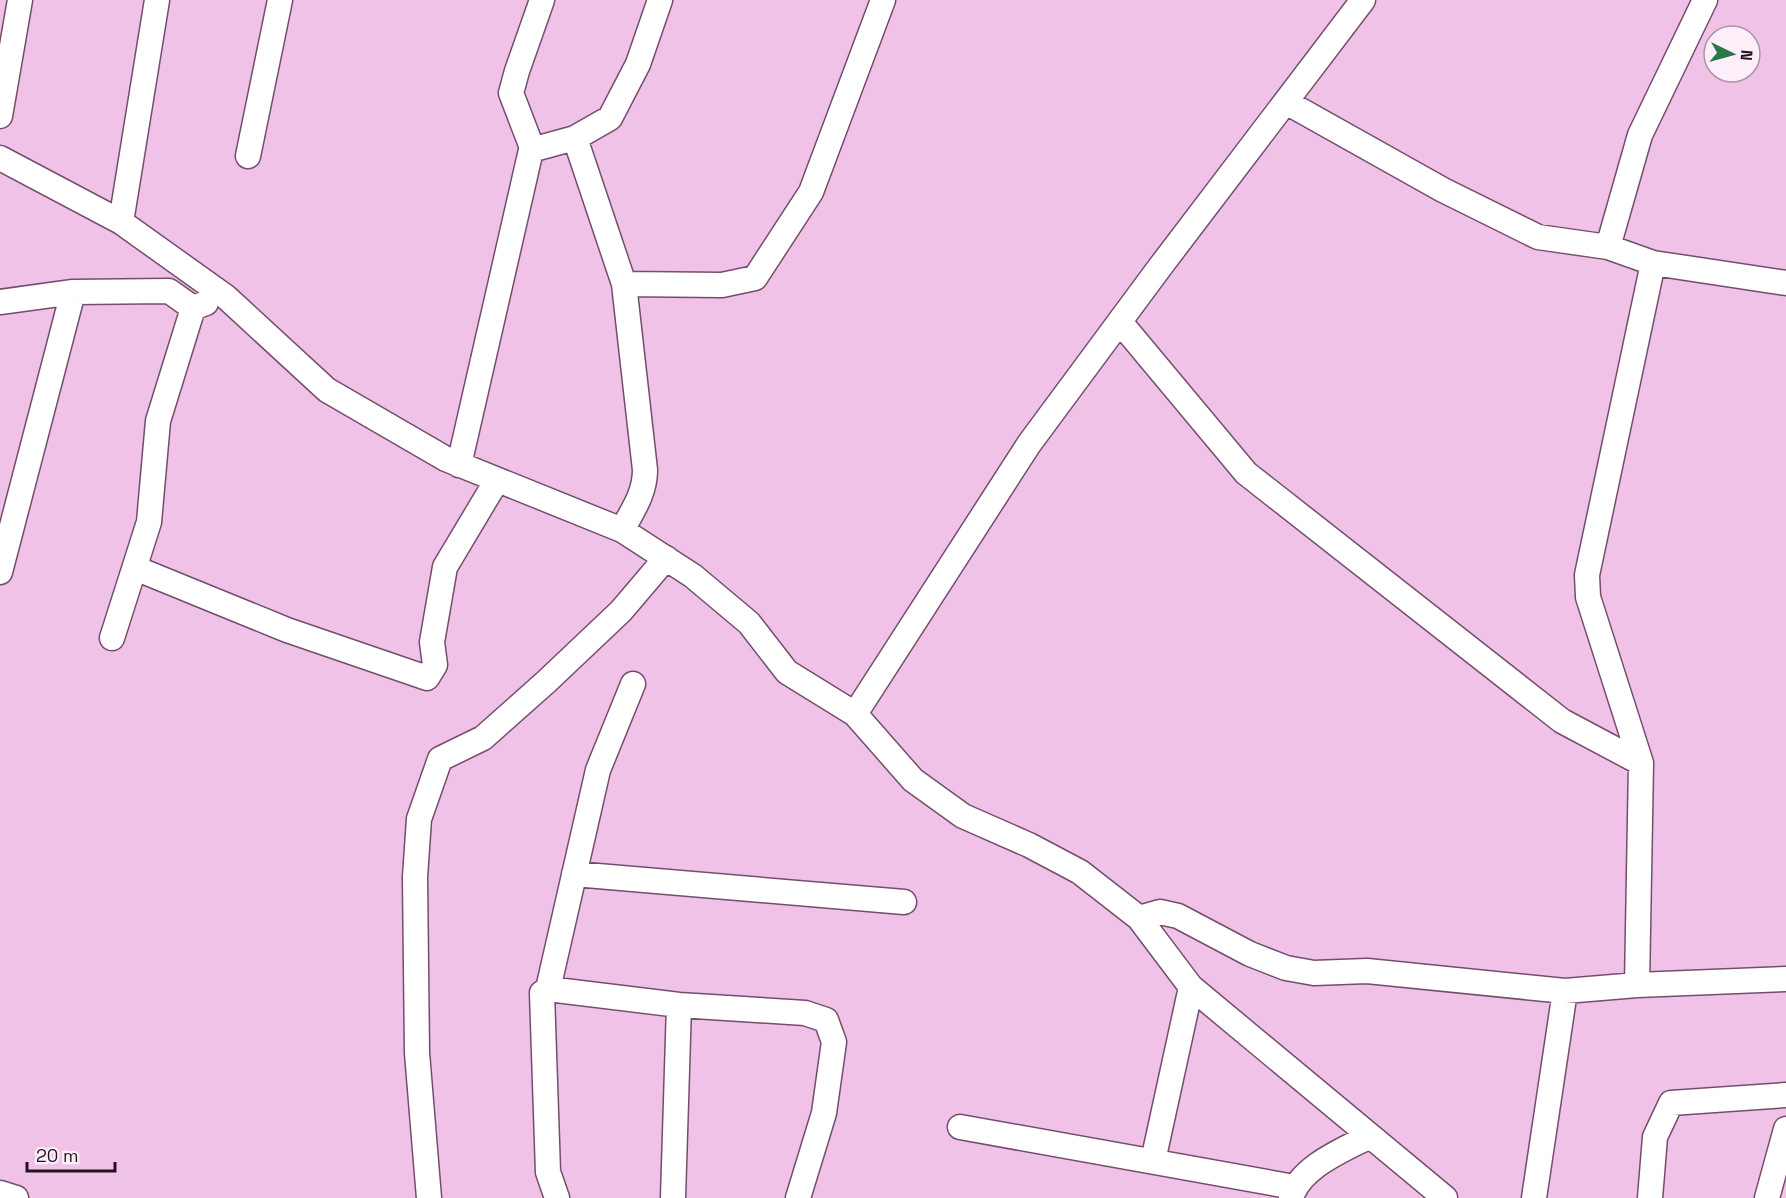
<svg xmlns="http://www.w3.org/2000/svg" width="1786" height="1198" viewBox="0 0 1786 1198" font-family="'Space Grotesk',sans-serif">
<rect width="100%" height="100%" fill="#f1c2e7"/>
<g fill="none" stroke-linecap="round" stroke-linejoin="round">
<defs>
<path id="street" d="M1286 102 1443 190 1538 237 1608 247 1653 263 1786 283
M0 116 20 0
M575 138 624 284 645 470C645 493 633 510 622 530
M531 150 575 138 610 118 638 64 660 0
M248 156 280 0
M0 158 121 222 226 297 327 390 446 459 622 530 693 576 749 623 787 672 855 714 913 780 963 816 1029 845 1080 872 1139 918 1191 987 1445 1198
M121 222 157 0
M1608 247 1640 135 1705 0
M624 284 722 285 755 278 811 192 883 0
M0 302 73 292 169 291 193 308 206 303
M1120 322 1246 473 1562 721 1641 763
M459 465 531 150V145L511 93 517 71 542 0
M135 568 287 630 427 678 435 665 432 642 445 567 497 480
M0 572 73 292
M112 638 149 522 158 421 193 308
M855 714 1029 444 1160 267 1363 0
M574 874 904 902
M1139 918 1160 912 1178 916 1250 954 1286 968 1314 973 1367 971 1565 991 1637 985 1786 979
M1637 985 1641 763 1588 597 1587 575 1653 263
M548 989 598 770 633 684
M960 1127 1294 1187
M1153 1161 1191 987
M0 1193 16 1198
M429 1198 417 1053 415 877 419 819 440 759 483 738 546 682 621 611 666 558
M557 1198 548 1172 542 993 548 989 679 1005 805 1013 826 1020 834 1042 824 1113 798 1198
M673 1198 679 1005
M1291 1198C1300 1167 1343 1150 1370 1136
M1534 1198 1565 991
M1650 1198 1655 1137 1671 1103 1786 1095
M1767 1198 1786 1129"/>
</defs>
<!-- street casing -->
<use href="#street" stroke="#744d6d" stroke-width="27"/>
<!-- street -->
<use href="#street" stroke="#fff" stroke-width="24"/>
</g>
<!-- north arrow -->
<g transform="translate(1732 54) rotate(95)"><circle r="28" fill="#fdeffa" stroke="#a697a3" stroke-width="1.5"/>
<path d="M0-4.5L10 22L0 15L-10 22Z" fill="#2b7949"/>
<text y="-9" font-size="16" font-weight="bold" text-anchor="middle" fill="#241421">N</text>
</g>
<!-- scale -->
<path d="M27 1162v9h88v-9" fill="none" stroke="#241421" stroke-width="3"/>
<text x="36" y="1162" font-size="18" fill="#241421" stroke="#fdeffa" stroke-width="4.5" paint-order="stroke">20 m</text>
</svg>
